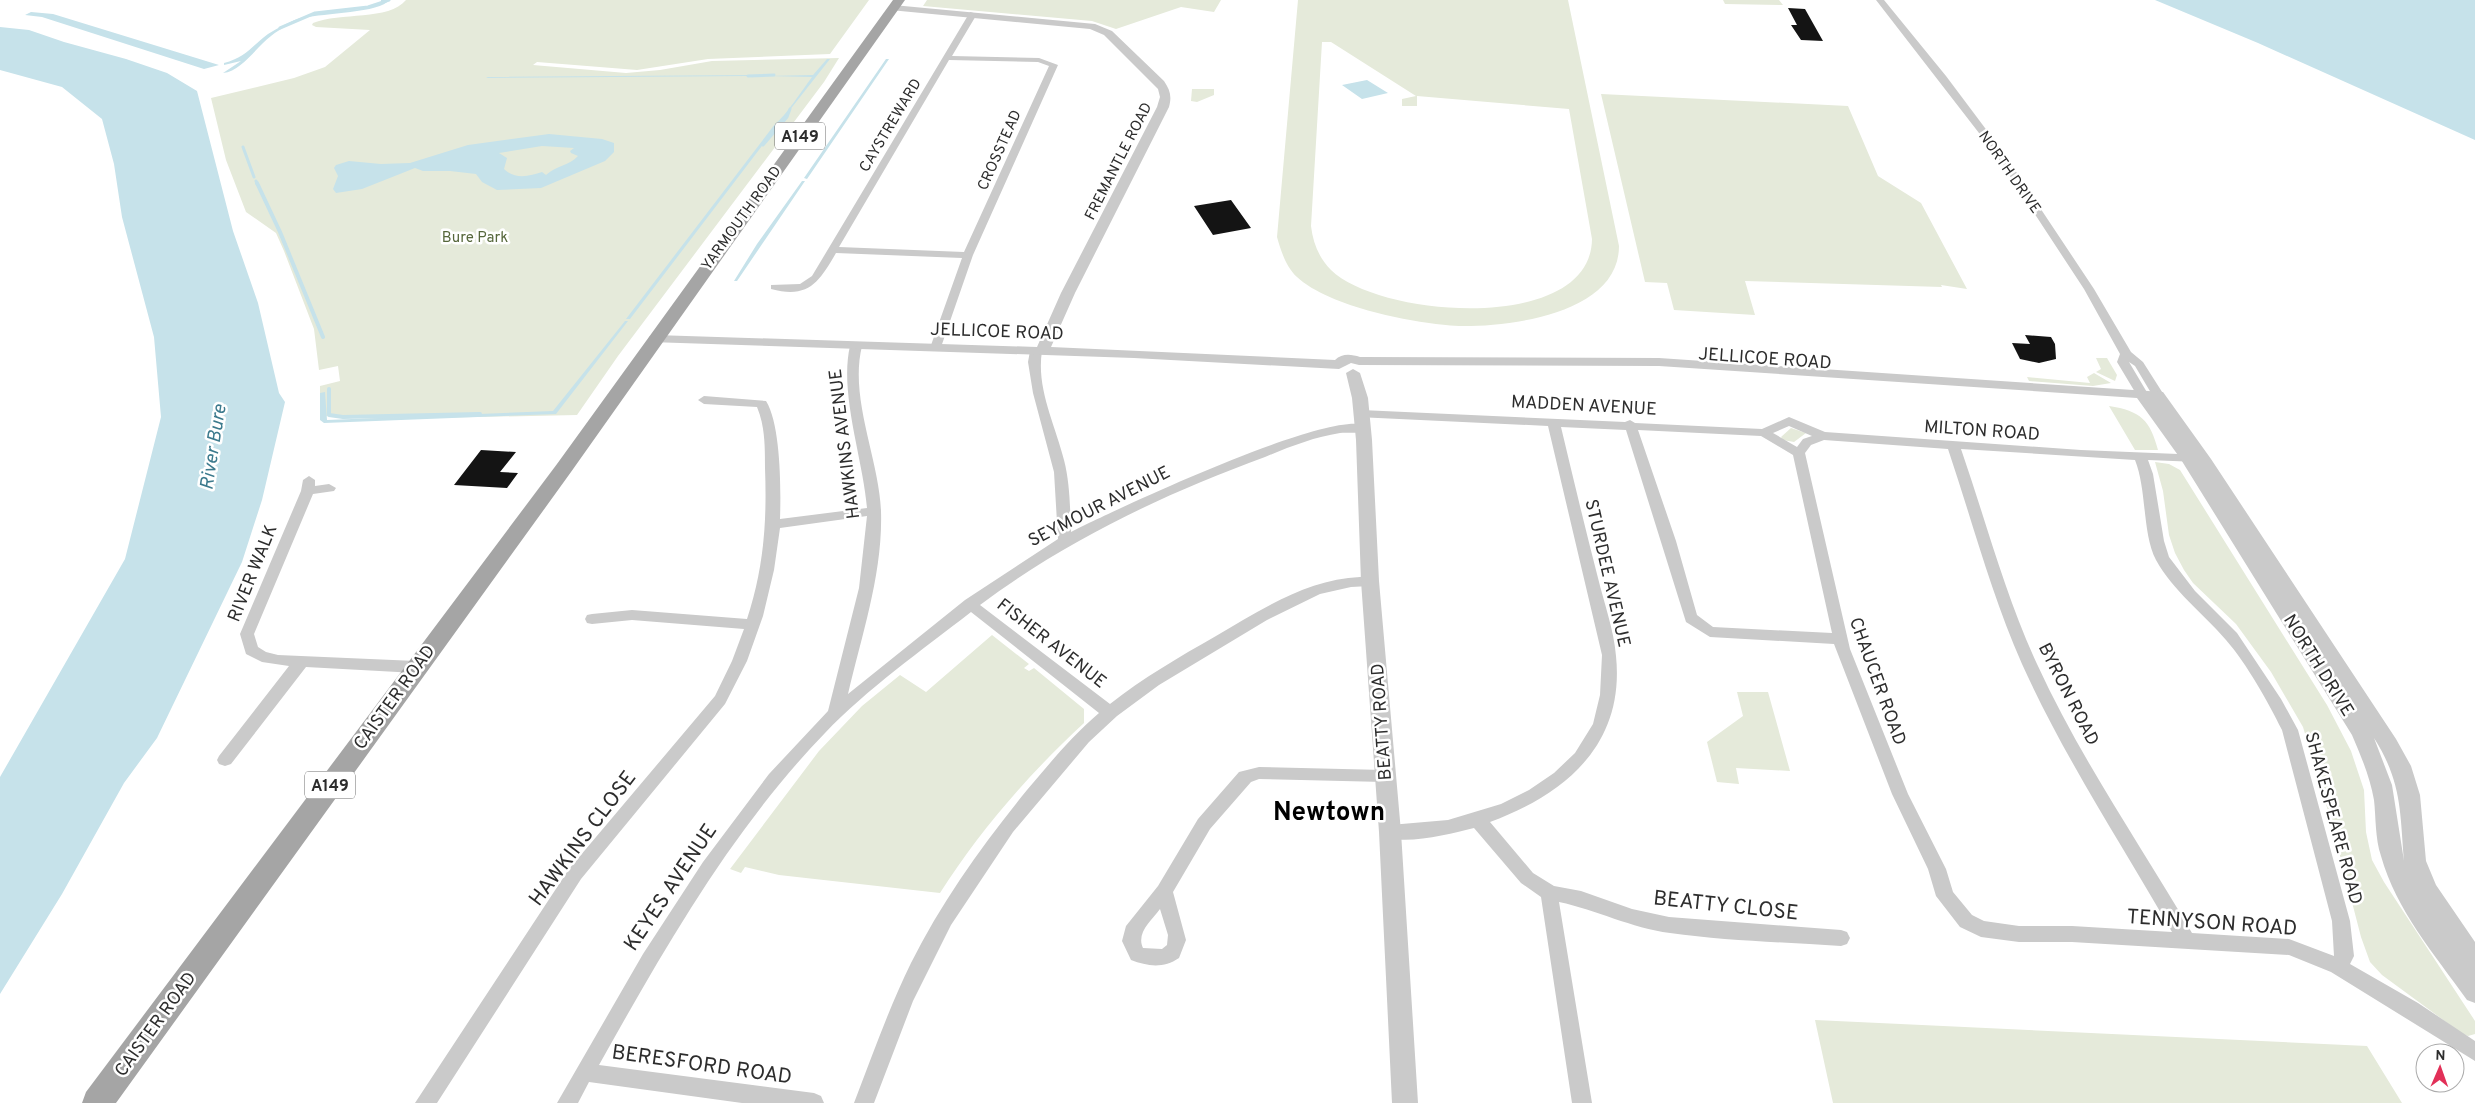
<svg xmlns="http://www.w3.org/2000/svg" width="2475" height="1103" viewBox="0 0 2475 1103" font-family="Overpass,sans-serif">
<rect width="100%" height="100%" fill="#fff"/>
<!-- green -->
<path fill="#e5eada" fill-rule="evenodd" d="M406 0H869L830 54 708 59 637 70 537 62 533 65 626 73 660 70 712 61 839 58 824 82 618 356 577 415 378 419 324 416 320 414V386L340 381 338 366 319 370 314 329 284 251 276 233 246 212 226 160 211 98 294 78 325 67 370 30 316 27 312 25 313 23C340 12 389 21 406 0Z
M927 0H1221L1214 12 1181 7 1116 29 1092 21 923 6Z
M1298 0H1568L1619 246C1619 314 1509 327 1459 326 1416 324 1329 307 1297 277 1286 267 1281 251 1277 237ZM1322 42H1331L1416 96 1402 99V106H1417V96L1569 109 1592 239C1591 334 1380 318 1331 270 1319 258 1313 243 1311 226Z
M1723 0H1779L1783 5 1725 4Z
M1192 89H1214V95L1197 102 1191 101Z
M1601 94 1848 106 1878 176 1921 203 1967 289 1941 285 1942 287 1745 281 1755 315 1674 310 1667 283 1645 282Z
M2096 358H2107L2117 375 2115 381 2096 372 2101 369Z
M2094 373 2111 383 2093 386 2029 381 2027 377 2090 383 2087 377Z
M2109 406C2141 411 2150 420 2158 450H2135Z
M1791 428 1806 433 1794 442 1783 440 1781 437Z
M2155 462 2169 464 2180 470 2327 705 2351 751 2364 790 2366 832 2372 860 2384 882 2475 1021V1034L2468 1036 2461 1033 2382 975 2370 962 2361 937 2331 821 2303 727 2271 672 2236 624 2193 583 2184 570 2175 553 2169 535 2163 491Z
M992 635 1029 664 1024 668 1029 671 1034 668 1084 709V723C1029 774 980 830 940 893L779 875 745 867 741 873 730 869 819 751 862 706 900 675 926 692Z
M1737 692H1768L1790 771 1736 768 1739 784 1717 782 1707 742 1743 716Z
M1815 1020 2367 1046 2402 1103H1833Z"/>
<!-- water -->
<path fill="#c6e2ea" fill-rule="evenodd" d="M381 0H389C381 13 322 13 305 18 293 22 281 28 271 36 256 47 242 71 223 73L241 61 224 65V63C245 58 252 46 268 34 279 27 291 21 303 17 326 9 362 13 381 3Z
M2155 0H2475V140L2258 43Z
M31 12 53 14 219 65 204 69 42 17 25 15Z
M0 27 29 30 64 42 126 59 167 73 197 91 233 231 258 303 279 393 285 402 262 500 242 562 157 738 124 783 62 894 0 994V777L125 559 161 417 154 337 122 217 114 164 102 119 62 87 0 70Z
M827 59H830L789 111 785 120 778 125 630 319H626L775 124C785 117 803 89 812 77L767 76 813 75Z
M886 59H889L807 179 804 178Z
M754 75 751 76 486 78 488 77Z
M1367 80 1388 93 1362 99 1342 85Z
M549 134 602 139 614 143V152L605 161 541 188 497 190 482 182 476 174 450 171H423L415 168 362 189 336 193 333 189 338 176 334 168 336 165 349 161 381 164 410 163 468 145ZM542 146 574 148 570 151 571 153 578 156C569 166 557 165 546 175L542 172C530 176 515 180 504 169L507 158 499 153Z
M802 181H805L737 281H734L757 244Z
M625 321H628L556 414 324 423 320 420V393L325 392 327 420 553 411Z"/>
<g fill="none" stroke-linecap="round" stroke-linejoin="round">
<!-- stream-far1 -->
<path stroke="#c6e2ea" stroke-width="3" d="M280 28 315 13 368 7 389 0
M748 76 774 75
M763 145 787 117 790 109
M243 147 254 177
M256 181 257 184"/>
<!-- stream -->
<path stroke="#c6e2ea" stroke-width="4" d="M257 183 280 232 323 337
M329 389V415L343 417 480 414"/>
</g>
<!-- building -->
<path fill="#141414" d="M1788 8 1805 9 1823 41 1801 40 1791 25H1797Z
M1231 200 1251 228 1213 235 1194 206Z
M2025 335 2051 337 2055 344 2056 359 2039 363 2020 359 2012 343 2030 344Z
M481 450 516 452 500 472 518 473 507 488 454 485Z"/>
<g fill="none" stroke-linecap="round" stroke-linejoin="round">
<!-- minor -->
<path fill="#cacaca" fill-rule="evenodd" d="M1876 0H1884L1946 76 2003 152 2094 289 2131 352 2143 362 2164 395 2162 398H2154L2135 366 2129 362 2148 394 2146 397H2138L2117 362 2120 354 2084 289 1996 155Z
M970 12 977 14 952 56 1039 58 1058 65 973 255 940 350H932L930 348 962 258 836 253C819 282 809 299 771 289V285L800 284 812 276ZM949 60 1038 62 1049 66 964 252 839 247Z
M856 343 862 346C849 398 879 459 881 511 883 573 862 634 848 694L965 600 1058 539 1054 472 1033 393 1028 362 1030 351 1036 348 1042 351C1036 388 1055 424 1064 460 1070 483 1070 508 1071 532 1106 514 1345 401 1369 428 1364 435 1349 432 1340 433 1314 437 1289 447 1265 457 1164 494 1067 540 980 605L1110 704C1143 678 1179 657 1216 636 1260 610 1308 579 1360 577 1367 576 1373 575 1377 581L1370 586 1351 587 1320 594 1267 620 1159 685 1117 716 1089 742 1013 832 951 925 913 1001 874 1103H854C872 1056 889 1008 911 963 942 901 983 844 1027 790 1050 763 1072 736 1099 713L971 612C922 650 867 689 825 733 732 829 664 949 599 1065L814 1093 821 1096 824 1103H742L589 1082 578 1103H557L643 954 703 862 769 774 828 711 859 588 867 516 780 528 774 570 763 616 747 661 725 704 581 879 437 1103H415L569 869 715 696 732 661 744 629 632 620 592 624 587 623 585 619 587 615 592 614 632 610 747 619C764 567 767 521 765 468 765 447 765 426 757 407L704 404 698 400 704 396 766 401C781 425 781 490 780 519L867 508C863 459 839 393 850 346Z
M1361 410 1625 422 1630 420 1635 423 1762 429 1789 417 1825 432 2081 450 2202 455 2204 458 2202 461 2198 462 2148 460 2153 474 2164 541 2169 557 2195 591 2237 633 2281 699 2298 730 2350 921 2354 956 2350 964 2418 1003 2475 1041V1061L2331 972 2289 955 2072 942H2019L1981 937 1960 927 1936 896 1928 869 1892 794 1834 644 1710 637 1686 622 1626 430 1561 427C1573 477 1585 528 1598 578 1604 603 1614 630 1616 656 1625 744 1566 794 1490 822L1533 873 1554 886 1581 891 1632 909 1669 917 1841 930 1847 932 1850 938 1847 944 1841 946C1784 942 1726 941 1670 933 1631 928 1597 910 1559 902L1592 1103H1572L1541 897 1521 883 1474 828C1450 834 1408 845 1384 837L1382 832 1384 827 1390 825 1448 820 1501 804 1529 790 1554 773 1575 753 1593 724 1600 695 1602 655 1548 426 1357 417 1355 414ZM1789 426 1812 436 1803 439 1797 447 1773 433ZM1638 430 1761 436 1793 455 1832 633 1713 627 1697 615 1676 541ZM1824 440 1948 449C1972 520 1991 594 2022 664 2064 757 2121 843 2172 932L2072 926H2019L1984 921 1972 915 1953 892 1946 869 1908 794 1850 649 1805 453 1811 445ZM1961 449 2135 460C2147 490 2142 533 2156 560 2173 591 2203 613 2226 640 2247 664 2268 702 2282 730L2332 921 2334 956 2289 939 2192 933C2140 844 2080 758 2037 664 2005 595 1986 521 1961 449Z
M309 476 315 480V486L329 484 336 488 334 491 313 494 254 634 258 647 266 652 278 655 416 661 421 663 424 667 421 671 416 673 306 667 231 764 225 766 219 764 217 760 219 756 289 666 262 662 246 654 240 634 301 491 303 480Z
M1259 767 1384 770 1390 771 1392 776 1390 781 1384 782 1259 779 1251 782 1210 829 1173 892 1186 940 1179 958C1163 969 1147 966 1131 960L1122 941 1126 926 1158 886 1198 819 1239 772ZM1160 909 1168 935 1167 945 1162 949 1143 948C1136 933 1151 921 1160 909Z"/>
<!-- tertiary -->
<path fill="#cacaca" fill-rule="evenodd" d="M893 5 1095 24 1112 31 1164 81C1170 90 1172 96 1169 107L1075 293 1051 347 1335 360C1342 353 1351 354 1360 357L1659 358 2163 392 2211 459 2396 739 2411 766 2420 795 2426 861 2436 885 2475 942V1003L2467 1000C2435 955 2396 910 2381 856 2375 838 2376 818 2374 800 2370 777 2361 756 2352 735L2180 458 2137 398 1659 366 1359 365 1351 363 1339 369 1134 358 650 342 648 339 650 336 655 335 1037 347 1061 293 1157 107 1160 97 1158 89 1104 35 1090 29 890 10 888 8ZM2374 738C2402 782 2400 812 2404 861L2392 785Z
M1353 369 1360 373 1368 398 1372 440 1379 581 1401 832 1418 1103H1392L1379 832 1361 581 1356 440 1352 398 1346 373Z"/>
<!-- primary -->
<path fill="#a5a5a5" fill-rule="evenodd" d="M893 0H905L571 472 116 1103H82L86 1092 557 464Z"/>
</g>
<g text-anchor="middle" stroke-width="5" stroke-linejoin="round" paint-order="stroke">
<!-- far-street labels -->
<g font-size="15" fill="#2d2d2d" stroke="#fff">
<text transform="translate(890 125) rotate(-59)" y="5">CAYSTREWARD</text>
<text transform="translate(999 150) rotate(-66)" y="5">CROSSTEAD</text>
<text transform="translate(1118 161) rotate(-63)" y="5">FREMANTLE ROAD</text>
<text transform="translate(2010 172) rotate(55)" y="5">NORTH DRIVE</text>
<text transform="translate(741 218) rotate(-54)" y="5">YARMOUTH ROAD</text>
</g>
<!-- far-park labels -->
<g font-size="15" fill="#56673b" stroke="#fff">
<text x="475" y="242">Bure Park</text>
</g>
<!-- shield labels -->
<g fill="#fff" stroke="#6c6c6c" stroke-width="1">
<rect x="775" y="122.5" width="50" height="27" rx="4"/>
<rect x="305" y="771.5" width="50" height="27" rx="4"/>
</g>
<g font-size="16" font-weight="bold" fill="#2d2d2d">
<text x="800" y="142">A149</text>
<text x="330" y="791">A149</text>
</g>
<!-- street labels -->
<g font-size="18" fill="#2d2d2d" stroke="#fff">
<text transform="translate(997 331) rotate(2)" y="6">JELLICOE ROAD</text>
<text transform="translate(1765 358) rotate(4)" y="6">JELLICOE ROAD</text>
<text transform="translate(1584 405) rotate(3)" y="6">MADDEN AVENUE</text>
<text transform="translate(1982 430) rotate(4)" y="6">MILTON ROAD</text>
<text transform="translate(844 444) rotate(-97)" y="6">HAWKINS AVENUE</text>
<text transform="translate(1099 506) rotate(-27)" y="6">SEYMOUR AVENUE</text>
<text transform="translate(252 573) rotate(-68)" y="6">RIVER WALK</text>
<text transform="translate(1608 573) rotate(77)" y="6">STURDEE AVENUE</text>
<text transform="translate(1052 643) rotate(38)" y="6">FISHER AVENUE</text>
<text transform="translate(2319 665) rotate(58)" y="6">NORTH DRIVE</text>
<text transform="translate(1878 681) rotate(70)" y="6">CHAUCER ROAD</text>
<text transform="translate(2069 694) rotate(63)" y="6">BYRON ROAD</text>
<text transform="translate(394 697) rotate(-54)" y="6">CAISTER ROAD</text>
<text transform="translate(1381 722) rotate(-94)" y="6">BEATTY ROAD</text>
<text transform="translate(2334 818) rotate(75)" y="6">SHAKESPEARE ROAD</text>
<text transform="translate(155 1024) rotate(-54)" y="6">CAISTER ROAD</text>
</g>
<!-- water labels -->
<g font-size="19" font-style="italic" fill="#3c7a8d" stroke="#fff">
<text transform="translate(212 447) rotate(-81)" y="7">River Bure</text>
</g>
<!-- near-street labels -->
<g font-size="21" fill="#2d2d2d" stroke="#fff">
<text transform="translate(582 838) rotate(-53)" y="7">HAWKINS CLOSE</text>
<text transform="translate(670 887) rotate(-56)" y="7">KEYES AVENUE</text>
<text transform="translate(1726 905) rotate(6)" y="7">BEATTY CLOSE</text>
<text transform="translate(2212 922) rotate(4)" y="7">TENNYSON ROAD</text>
<text transform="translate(702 1064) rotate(8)" y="7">BERESFORD ROAD</text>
</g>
<!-- near-district labels -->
<g font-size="26" font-weight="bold" fill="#000" stroke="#fff">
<text x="1329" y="820">Newtown</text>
</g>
</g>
<!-- north arrow -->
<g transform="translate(2440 1068) rotate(2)"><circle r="24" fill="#ffffff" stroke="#ababab"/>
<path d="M0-4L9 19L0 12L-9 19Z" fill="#e23058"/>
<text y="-8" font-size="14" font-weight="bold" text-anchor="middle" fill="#2d2d2d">N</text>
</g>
</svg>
